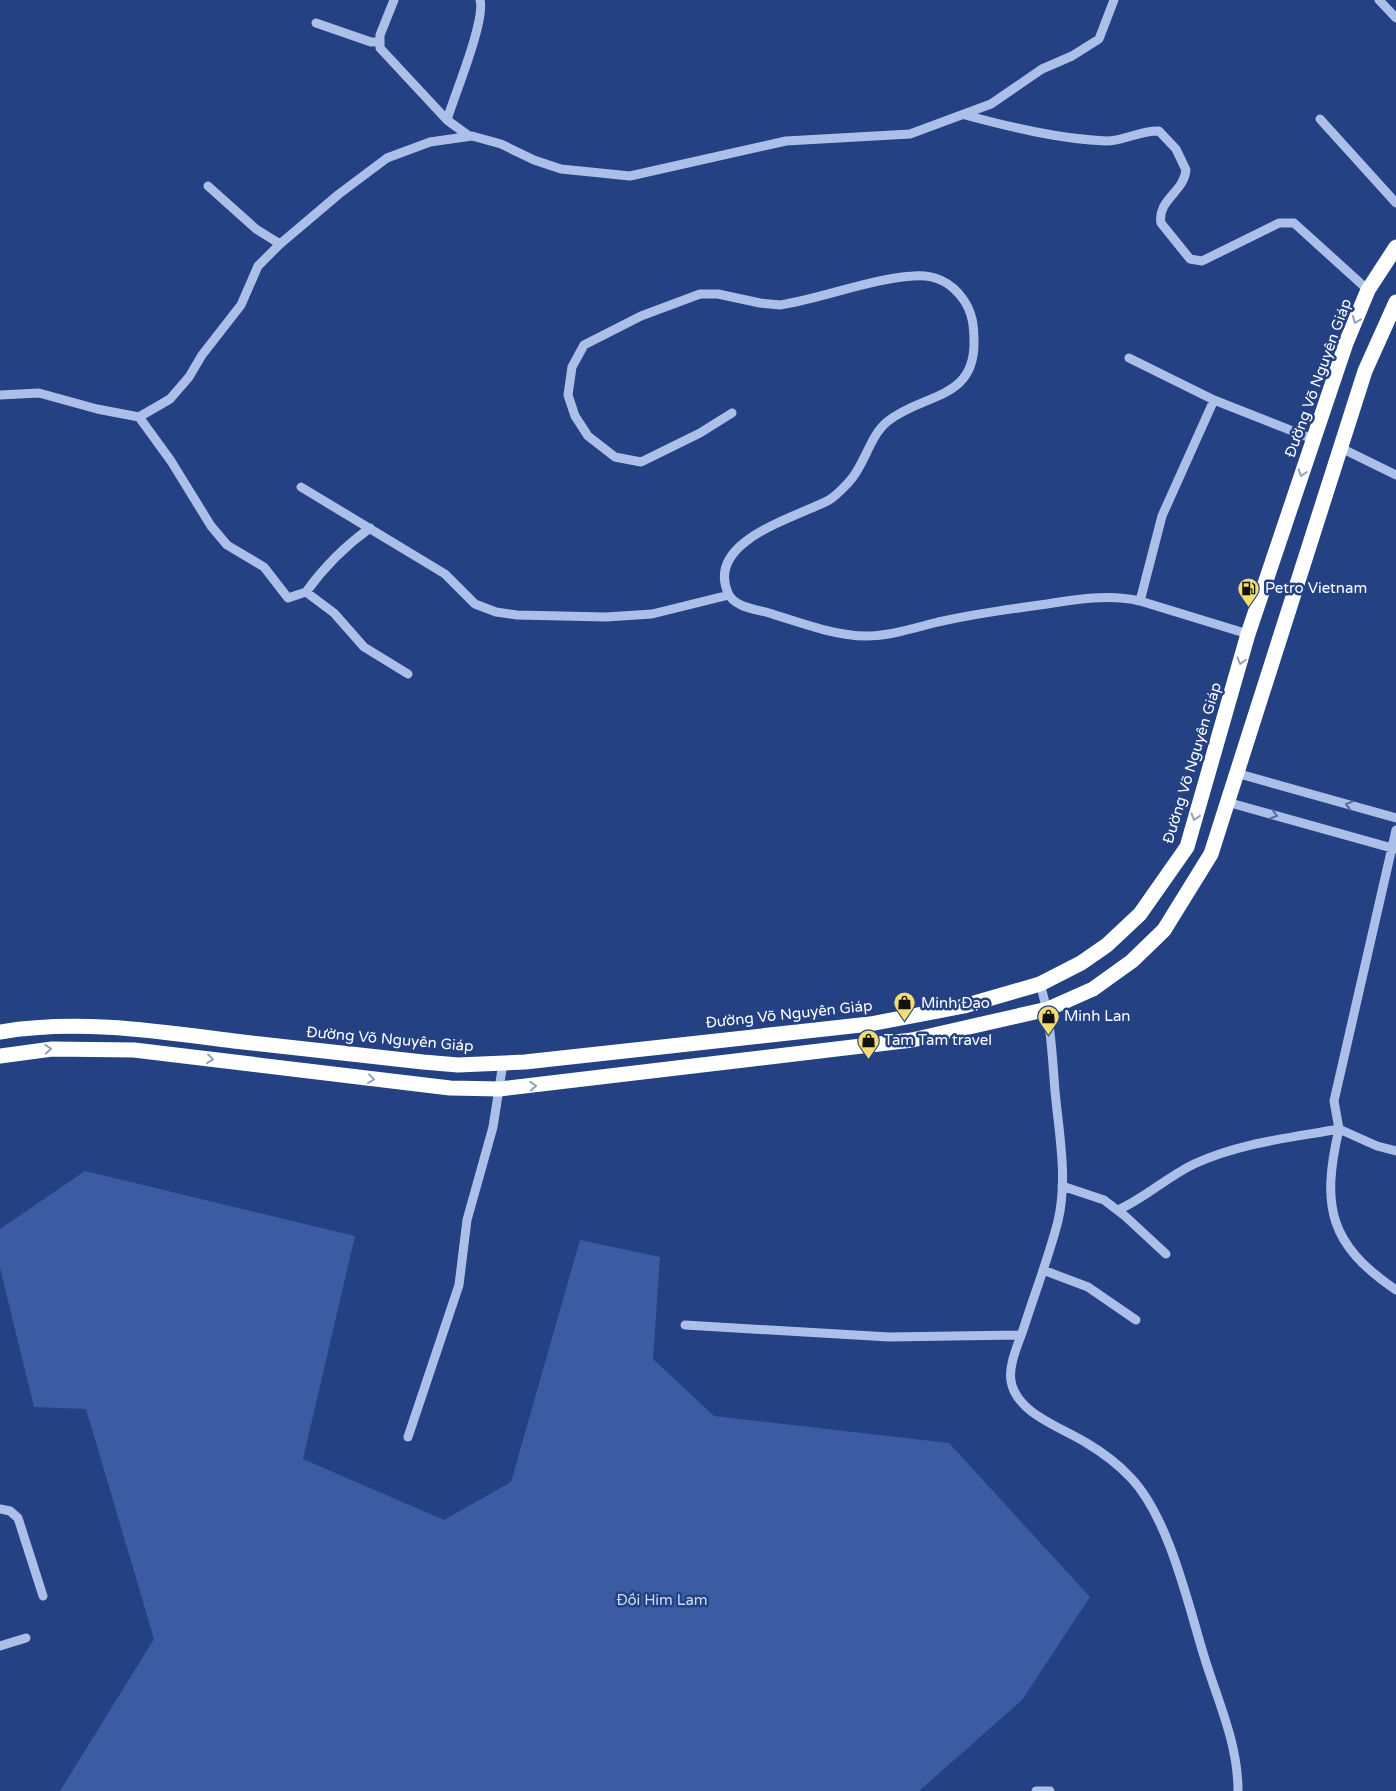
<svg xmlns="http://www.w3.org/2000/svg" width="1396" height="1791" viewBox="0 0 1396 1791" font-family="'Varela Round',sans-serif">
<rect width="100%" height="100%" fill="#244183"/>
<!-- green -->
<path fill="#3b5ba2" d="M85 1171 355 1236 303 1459 444 1520 511 1482 580 1240 660 1257 653 1359 714 1416 949 1443 1090 1597 1022 1700 919 1791H60L154 1639 86 1409 34 1407 0 1268V1229Z"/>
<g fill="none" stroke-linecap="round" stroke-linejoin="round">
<!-- minor -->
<path stroke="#acbfe8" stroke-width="9" d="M394 0 380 35V48L447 120 469 136
M1379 0 1396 18
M316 23 371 42H379
M965 115C1010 127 1059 139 1106 141 1124 141 1141 130 1159 131L1176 149 1186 170C1184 192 1157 200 1161 223L1190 259 1202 261 1279 223H1294L1368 290
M1320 119 1396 203
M447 120C454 96 486 20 480 0
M208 186 256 229 280 244
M1129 358 1214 400 1313 439
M0 395 39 393 97 409 139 417
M732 413 700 433 641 462 615 457 588 436 575 416 568 395 572 367 584 345 641 316 700 294H718L760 303 780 305C824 298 869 279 913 276 933 274 951 282 963 299 973 313 974 327 974 343 974 400 924 393 888 421 869 436 865 466 848 483 843 488 836 496 829 500 798 517 705 540 728 593 734 607 755 609 769 613 798 622 835 636 866 636 890 636 914 628 938 622 974 614 1010 609 1047 604 1078 599 1109 594 1140 601L1248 634
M1341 448 1396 475
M301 487 445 574 475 604 496 612 517 615 606 617 652 614 729 595
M306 592C324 567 345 546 370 528
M1140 601 1162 516 1214 400
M408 674 364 647 334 613 306 592 288 598 264 567 227 545 211 526 171 461 139 417 170 399 189 377 202 355 241 305 258 266 280 244 339 194 387 158 430 142 472 136 501 144 534 160 561 169 630 176 786 141 910 134 991 104 1042 69 1072 56 1099 39 1114 0
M1236 773 1396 818
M1227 802 1395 849
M1396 830 1334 1101 1339 1129 1377 1146 1396 1151
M1040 984C1051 1019 1052 1054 1055 1091 1059 1134 1068 1178 1058 1221 1049 1256 1036 1290 1025 1324 1020 1341 1008 1363 1011 1381 1016 1413 1061 1427 1085 1442 1102 1452 1118 1464 1131 1478 1169 1518 1188 1604 1204 1656 1218 1702 1238 1743 1238 1791
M1062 1186 1104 1200 1125 1216 1166 1254
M1118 1210C1145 1198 1167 1177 1194 1164 1239 1143 1289 1138 1339 1129 1321 1207 1329 1244 1396 1290
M1043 1270 1088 1287 1136 1320
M685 1325 889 1337 1021 1335
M408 1437 459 1285 467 1220 493 1127 503 1063
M0 1509 10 1511 18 1518 43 1596
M0 1646 26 1638
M1036 1791H1050"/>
<!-- highway -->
<path stroke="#fff" stroke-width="15" d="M0 1032C78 1019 156 1031 234 1041 297 1048 360 1055 423 1062L458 1065 525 1062 870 1024 964 1006 1040 984 1081 963 1107 945 1140 914 1187 847 1248 634 1346 343 1368 290 1396 247
M0 1056 52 1049 134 1050 450 1088 500 1089 912 1040 1048 1009 1093 989 1132 961 1164 930 1211 854 1365 371 1396 302"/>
</g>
<!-- one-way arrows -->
<defs><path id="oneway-chevron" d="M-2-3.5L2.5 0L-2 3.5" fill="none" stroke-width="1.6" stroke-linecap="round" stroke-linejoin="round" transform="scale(1.25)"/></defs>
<g stroke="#92a0c1">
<use href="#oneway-chevron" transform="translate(1356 320) rotate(113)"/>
<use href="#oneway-chevron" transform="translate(1302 473) rotate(108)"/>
<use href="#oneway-chevron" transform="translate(1241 661) rotate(106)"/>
<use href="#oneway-chevron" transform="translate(1195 817) rotate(107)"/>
<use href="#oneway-chevron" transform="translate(48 1049) rotate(-4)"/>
<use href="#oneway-chevron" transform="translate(210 1059) rotate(7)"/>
<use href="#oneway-chevron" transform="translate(371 1079) rotate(7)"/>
<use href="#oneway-chevron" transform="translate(533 1086) rotate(-5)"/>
</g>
<g stroke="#546da6">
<use href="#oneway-chevron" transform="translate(1349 805) rotate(-164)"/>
<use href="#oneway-chevron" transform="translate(1274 815) rotate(16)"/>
</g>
<!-- icons -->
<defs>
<symbol id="fuel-pin" viewBox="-11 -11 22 30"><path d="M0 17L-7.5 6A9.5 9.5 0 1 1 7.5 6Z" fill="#f2de6f" stroke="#244183"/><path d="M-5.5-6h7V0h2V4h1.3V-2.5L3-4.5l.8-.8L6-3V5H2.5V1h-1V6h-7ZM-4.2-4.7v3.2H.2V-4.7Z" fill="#111"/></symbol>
<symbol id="shop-pin" viewBox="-11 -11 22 30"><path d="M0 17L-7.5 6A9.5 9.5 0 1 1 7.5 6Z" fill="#f2de6f" stroke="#244183"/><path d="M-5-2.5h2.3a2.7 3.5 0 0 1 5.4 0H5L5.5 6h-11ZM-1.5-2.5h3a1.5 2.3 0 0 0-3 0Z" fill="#111"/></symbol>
</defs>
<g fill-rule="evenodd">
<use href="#fuel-pin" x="1236" y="576" width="25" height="34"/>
<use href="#shop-pin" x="892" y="990" width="25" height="34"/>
<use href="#shop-pin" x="1036" y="1004" width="25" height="34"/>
<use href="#shop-pin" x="856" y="1028" width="25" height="34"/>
</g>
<g text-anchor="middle" stroke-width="5" stroke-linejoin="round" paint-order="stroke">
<!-- street labels -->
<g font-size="15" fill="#fff" stroke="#244183">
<text transform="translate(1318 378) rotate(-70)" y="5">Đường Võ Nguyên Giáp</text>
<text transform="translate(1192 763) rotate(-73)" y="5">Đường Võ Nguyên Giáp</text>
<text transform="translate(789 1014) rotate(-6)" y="5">Đường Võ Nguyên Giáp</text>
<text transform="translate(390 1039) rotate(5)" y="5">Đường Võ Nguyên Giáp</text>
</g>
<!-- poi labels -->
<g font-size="15" fill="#fff" stroke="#244183" text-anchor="start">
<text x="1265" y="593">Petro Vietnam</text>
<text x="921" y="1008">Minh Đạo</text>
<text x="1064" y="1021">Minh Lan</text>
<text x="884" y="1045">Tam Tam travel</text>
</g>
<!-- park labels -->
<g font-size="15" fill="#d0dcf6" stroke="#244183">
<text x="662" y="1605">Đồi Him Lam</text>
</g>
</g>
</svg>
